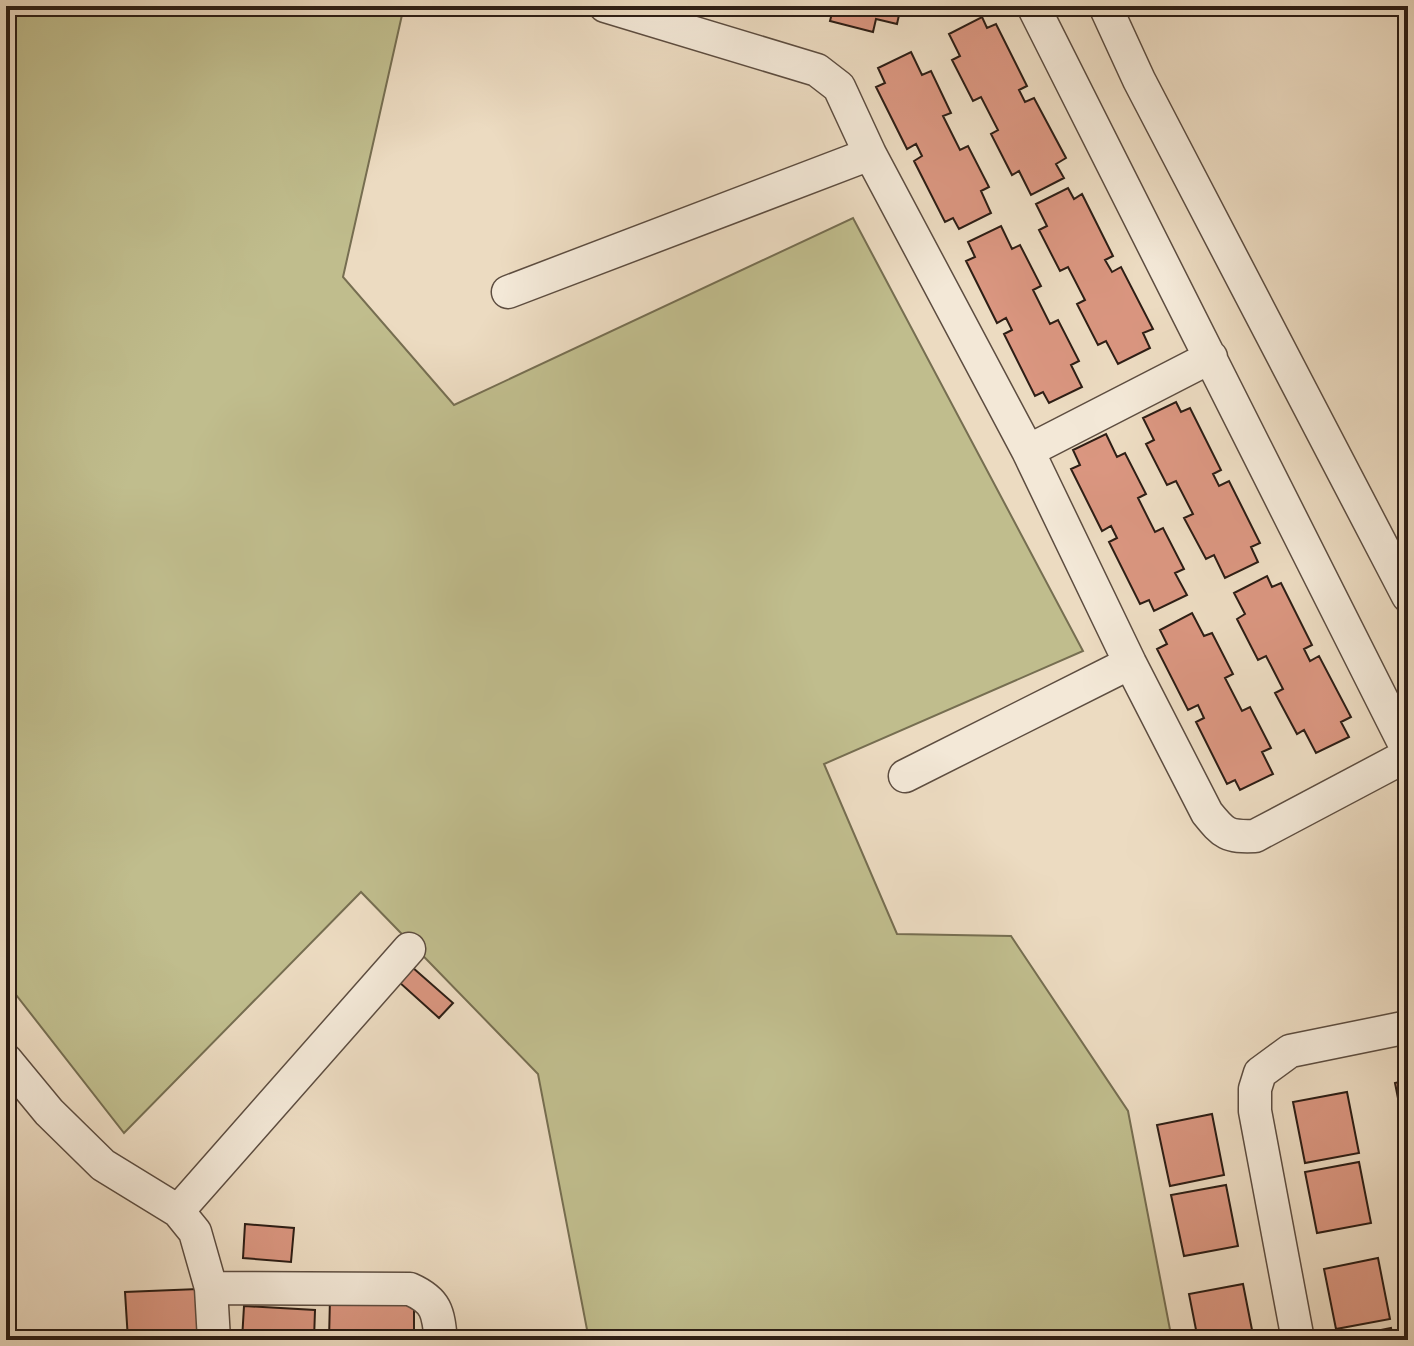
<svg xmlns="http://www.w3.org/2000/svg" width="1414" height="1346" viewBox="0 0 1414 1346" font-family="'Gentium Book Plus',serif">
<rect width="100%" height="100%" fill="#ecdbc1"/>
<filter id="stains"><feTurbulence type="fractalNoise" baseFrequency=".0025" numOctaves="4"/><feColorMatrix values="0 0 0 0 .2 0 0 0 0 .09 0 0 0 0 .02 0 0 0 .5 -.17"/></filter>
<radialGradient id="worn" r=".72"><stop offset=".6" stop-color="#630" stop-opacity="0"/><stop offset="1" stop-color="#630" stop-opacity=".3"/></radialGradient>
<!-- green -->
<path fill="#c0bd8d" stroke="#766e51" stroke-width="2" d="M6 6H404L343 277 454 405 853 218 1083 651 824 764 897 934 1011 936 1128 1111 1172 1340H589L538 1074 361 892 124 1133 6 982Z"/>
<!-- building -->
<path fill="#da9680" stroke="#2d1e15" stroke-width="2" d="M822 6H901L897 24 876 19 873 32 830 21 833 9Z
M982 17 987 28 996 24 1027 86 1019 90 1025 102 1034 98 1066 158 1056 164 1064 178 1031 195 1019 171 1012 175 991 134 998 130 981 97 973 101 952 60 960 56 949 34Z
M911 52 922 75 931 71 951 113 943 116 960 150 968 146 989 187 981 191 991 213 959 229 953 218 945 222 914 161 922 156 916 144 907 149 876 87 885 83 878 68Z
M1068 188 1074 199 1082 194 1113 256 1105 260 1112 272 1121 267 1153 329 1143 333 1150 348 1118 364 1106 341 1098 345 1077 304 1085 300 1068 267 1060 271 1039 230 1047 226 1036 204Z
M1001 226 1012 249 1020 245 1041 286 1033 290 1050 324 1058 320 1079 361 1071 365 1082 387 1049 403 1043 392 1035 396 1004 334 1012 330 1006 318 997 323 966 261 975 257 968 242Z
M1176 402 1181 412 1190 408 1221 470 1213 474 1219 486 1229 481 1260 543 1251 547 1258 562 1225 578 1214 555 1206 559 1184 518 1193 514 1176 481 1167 485 1146 444 1154 440 1143 418Z
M1106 434 1117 457 1125 453 1146 494 1138 498 1155 532 1163 528 1184 569 1175 573 1187 595 1154 611 1149 600 1140 604 1109 542 1117 538 1111 526 1102 531 1071 469 1080 465 1073 450Z
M1267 576 1272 587 1281 583 1312 645 1304 649 1310 661 1319 656 1351 717 1341 722 1349 737 1316 753 1304 730 1297 734 1275 693 1283 689 1266 656 1258 660 1237 619 1245 614 1234 593Z
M1192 613 1204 636 1212 633 1233 674 1225 678 1242 711 1250 707 1271 748 1262 752 1273 774 1240 790 1235 780 1227 784 1196 722 1204 718 1198 705 1188 710 1157 649 1167 644 1160 630Z
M412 967 453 1003 439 1018 399 982Z
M1408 1080V1144H1407L1395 1083Z
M1347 1092 1359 1153 1305 1163 1293 1102Z
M1212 1114 1224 1175 1170 1186 1157 1125Z
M1359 1162 1371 1223 1317 1233 1305 1172Z
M1226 1185 1238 1246 1184 1256 1171 1195Z
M245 1224 294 1228 291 1262 243 1258Z
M1378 1258 1390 1319 1336 1329 1324 1269Z
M1243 1284 1254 1340H1198L1189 1294Z
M198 1289 201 1340H128L125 1292Z
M330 1298 414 1299V1340H329Z
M244 1306 315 1310 314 1340H242Z
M1391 1328 1393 1340H1337L1336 1339Z"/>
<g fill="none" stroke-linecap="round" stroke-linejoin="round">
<defs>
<path id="street" d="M605 6 817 70 839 87 870 154 1028 451 1130 663 1207 813C1224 834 1227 837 1255 836L1408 755
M1033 6 1408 751
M1105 6 1139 80 1408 596
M508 292 870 154
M1028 451 1211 357
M905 776 1130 663
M6 1060 49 1112 103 1165 178 1211 195 1232 211 1288 214 1340
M178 1211 409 949
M211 1288 410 1289C437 1301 438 1312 441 1340
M1298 1340 1255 1111V1089L1260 1073 1290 1051 1408 1027"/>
</defs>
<!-- street casing -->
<use href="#street" stroke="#5d4d40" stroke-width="35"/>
<!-- street -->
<use href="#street" stroke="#f3e8d7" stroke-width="32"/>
</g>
<!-- margin -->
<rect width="1414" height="1346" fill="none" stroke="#ecdbc1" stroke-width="32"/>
<rect x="8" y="8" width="1398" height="1330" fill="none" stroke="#2d1e15" stroke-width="4"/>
<rect x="16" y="16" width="1382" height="1314" fill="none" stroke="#2d1e15" stroke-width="2"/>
<rect width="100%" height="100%" filter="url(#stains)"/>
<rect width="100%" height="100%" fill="url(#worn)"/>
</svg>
